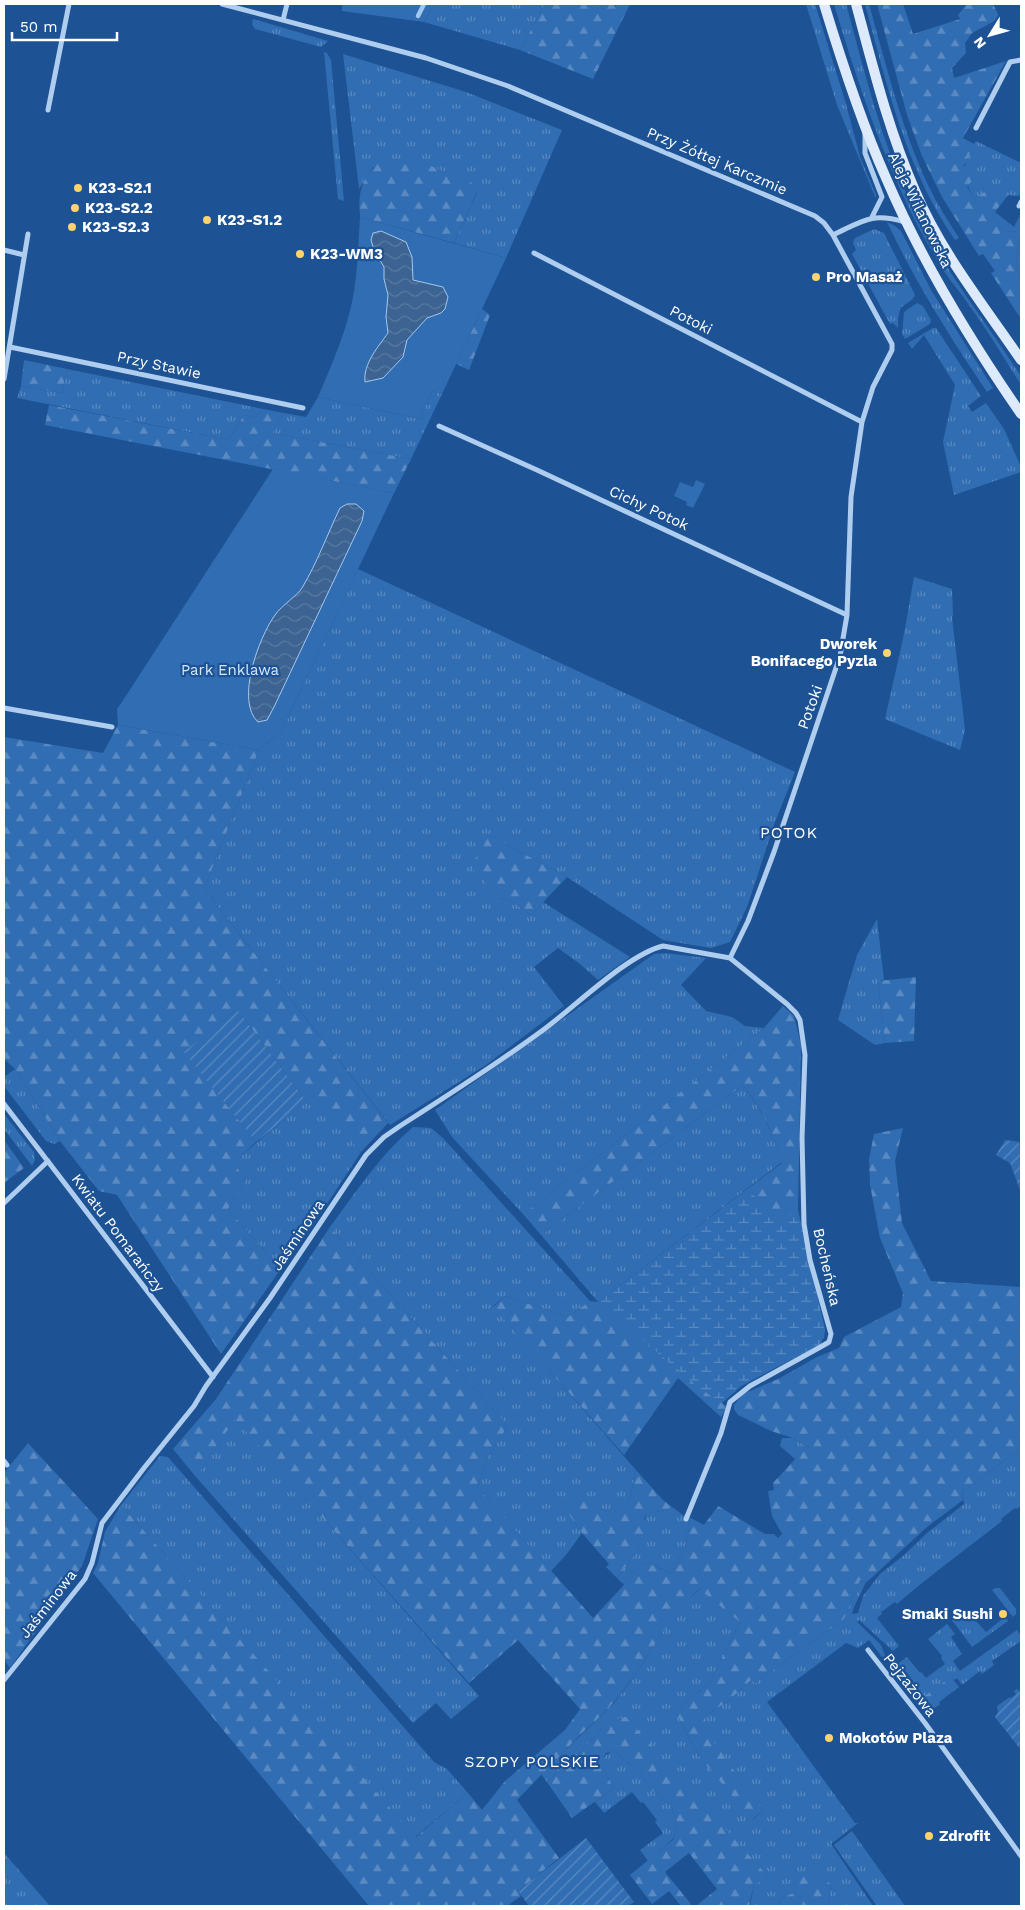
<svg xmlns="http://www.w3.org/2000/svg" width="1025" height="1910" viewBox="0 0 1025 1910" font-family="'Work Sans',sans-serif">
<defs>
<pattern id="grass-tufts" width="24" height="20" patternUnits="userSpaceOnUse" patternTransform="scale(1.25)"><rect width="24" height="20" fill="#316db2"/><path d="M3 7l-1-3M5 7V3M7 7l1-3M15 17l-1-3M17 17v-4M19 17l1-3" fill="none" stroke="#5a8ac1"/></pattern>
<pattern id="forest-firs" width="22" height="20" patternUnits="userSpaceOnUse" patternTransform="scale(1.25)"><rect width="22" height="20" fill="#316db2"/><path d="M5 1l3.5 6h-7zM16 11l3.5 6h-7z" fill="#5a8ac1"/></pattern>
<pattern id="wetland-marsh" width="20" height="14" patternUnits="userSpaceOnUse" patternTransform="scale(1.25)"><rect width="20" height="14" fill="#316db2"/><path d="M1 5h8M5 5V1M11 12h8M15 12V8" fill="none" stroke="#5a8ac1"/></pattern>
<pattern id="garden-furrows" width="10" height="10" patternUnits="userSpaceOnUse" patternTransform="scale(1.25)"><rect width="10" height="10" fill="#316db2"/><path d="M-1 1l2-2M0 10L10 0M9 11l2-2" fill="none" stroke="#5a8ac1"/></pattern>
<pattern id="water-waves" width="16" height="10" patternUnits="userSpaceOnUse" patternTransform="scale(1.25)"><rect width="16" height="10" fill="#3c6391"/><path d="M0 5q4-4 8 0t8 0" fill="none" stroke="#597aa2"/></pattern>
</defs>
<rect width="100%" height="100%" fill="#1d5394"/>
<!-- grass -->
<path fill="url(#grass-tufts)" d="M434 4H545L520 50 424 22Z
M806 4H815L846 104 860 157 876 195V199L837 105Z
M834 4H846C865 73 882 145 914 210 944 269 985 321 1021 376V385C1004 358 988 331 969 305 958 289 945 275 936 258 891 183 859 88 834 4Z
M865 4H869C886 65 901 127 928 185 937 204 948 221 959 238L955 240C906 169 887 86 865 4Z
M253 19 328 41 321 47 255 29 252 24Z
M324 52 327 53 331 60 344 201 338 199Z
M343 54 466 92 562 130 506 258 454 243 477 193 373 167 359 189Z
M976 141 1021 163V191L1019 196 1008 195 996 184 975 199C962 180 961 160 976 141Z
M995 212 1014 227 1019 217 1021 218V280L1016 264 1021 232 1004 231 992 216Z
M887 222 895 226 901 231 931 290 993 388 987 392C950 337 915 282 887 222Z
M874 229 884 233 915 295C913 302 903 303 900 310 898 315 898 323 898 328L893 323 890 324 852 254 856 250 853 243 855 238Z
M917 303 923 306 931 320 930 324 905 339 902 334 904 312Z
M933 328H936L981 396 968 406 972 412 986 403 1004 429 1021 467V472L954 495 943 442 955 385 924 335 912 349 908 343Z
M67 369 263 409 256 418 244 415 229 440 17 398 21 386 62 393Z
M432 391 442 394 411 459 272 433 284 413 306 417 318 397 420 419Z
M358 569 795 772 775 822 747 907 730 942 711 948 663 940 567 877 489 835 500 898 513 902 531 915 543 902 630 957 598 980 580 964 558 948 534 967 564 1006 486 1065 390 1125 204 889 259 750 281 732Z
M914 577 952 589 953 616 952 617 965 730 960 750 885 719 904 634Z
M877 919 884 980 878 981 885 1043 875 1045 838 1020 857 955Z
M665 953 706 958 681 985 706 1011 732 1017 745 1026 764 1028 523 1214 452 1137 435 1110 654 954Z
M15 1069 60 1141 54 1144 46 1141 4 1086V1077Z
M743 1085C762 1111 772 1131 782 1162L598 1302 541 1235Z
M313 1096 361 1152 327 1204 280 1270 228 1209 246 1179 232 1163Z
M4 1114 34 1152 35 1160 32 1166 4 1129Z
M413 1127 431 1128 443 1138 590 1301 568 1317 505 1296 493 1306 635 1469 631 1497 622 1510 610 1513 597 1508 563 1506 582 1533 566 1555 551 1571 477 1487 487 1458 508 1426 330 1227C356 1192 380 1155 413 1127Z
M235 1418 479 1696 451 1719 436 1703 413 1723 196 1477Z
M782 1438H793L809 1448 795 1459 780 1446Z
M1021 1448V1506L1017 1509 1015 1508 1001 1519 1002 1521C966 1549 932 1574 897 1604L895 1602 881 1612 882 1614 877 1618 899 1646 893 1651 859 1620 857 1622 881 1645 886 1658 882 1657 869 1640 858 1648 846 1643 767 1702 855 1823H858L831 1844 873 1906H828L831 1884C813 1872 802 1872 793 1893L780 1899 779 1906H750L754 1884 769 1878 607 1723 579 1753 547 1782 541 1774 614 1703 630 1682 672 1618 683 1604 700 1589 740 1622 709 1683 675 1711 701 1759 753 1819 763 1811 707 1734 705 1716 728 1701 751 1680 755 1683 844 1619 860 1580 866 1582 854 1607 852 1614 858 1613 863 1596 880 1574 904 1555 927 1533 964 1504 962 1490 968 1488Z
M160 1456 168 1457 434 1762 447 1769 468 1793 415 1837 121 1505Z
M672 1507 683 1515 691 1518 685 1548 674 1567 673 1573C663 1571 652 1562 642 1563L623 1584 617 1578 640 1547 646 1514C655 1511 663 1512 672 1507Z
M995 1588H1000L1016 1609V1614L1013 1617 992 1590Z
M964 1611H967L986 1632 1005 1617 1008 1621 972 1647 952 1620Z
M947 1624 955 1634 951 1637 962 1654 953 1661 960 1671 1017 1630 1021 1636V1641L992 1661 994 1665 982 1674 980 1671 962 1685 957 1678 954 1680 951 1678 916 1702 912 1697 920 1691 903 1667 894 1673 895 1666 907 1657 920 1673 921 1672 926 1678 945 1664 941 1658 942 1656 928 1639Z
M614 1751 640 1772 650 1789 671 1805 677 1822 674 1838 648 1861 640 1850 663 1833 655 1822 657 1820 643 1802 641 1803 632 1792 604 1813 595 1802 614 1788C606 1775 592 1758 614 1751Z
M852 1831 905 1906H877L834 1845Z
M4 1853 50 1906H4Z"/>
<!-- forest -->
<path fill="url(#forest-firs)" d="M545 4H630L593 79 520 50Z
M877 4H903L913 34 960 19 958 15 967 4H993L1000 18 972 33 965 43 966 53 952 68 954 78 1006 61 963 138 974 144 964 166 976 175 967 187 975 199 996 183 1008 195 992 216 1004 231 1021 232 1016 264 1021 280V319L991 273 995 271 983 254 979 256 942 197 922 156 907 115Z
M380 161 431 166 471 182 477 192 454 243 360 217C358 192 361 179 380 161Z
M482 309 490 315 469 370 456 364Z
M24 360 67 369 62 393 21 386Z
M49 405 229 440 244 415 256 418 263 409 284 413 272 433 411 459 394 493 45 425Z
M118 725 259 750 204 889 388 1123 361 1152 313 1097 307 1102 237 1009 185 1052 256 1142 233 1163 246 1179 228 1209 280 1270 221 1354 117 1195 99 1191 60 1141 15 1069 4 1059V737L103 753Z
M489 835 567 877 531 915 513 902 500 898 472 868 474 861Z
M916 977 914 1041 885 1043 878 981Z
M783 1006 794 1016 801 1045 798 1211 825 1330 824 1338 810 1350 798 1354 741 1386 722 1403 727 1407 721 1417 678 1378 624 1455 493 1307 505 1296 568 1317 590 1301 598 1302 782 1163C772 1131 763 1111 743 1085L541 1235 523 1214 764 1028Z
M903 1128 895 1161 902 1223 931 1281 1021 1287V1448L968 1488 962 1490 963 1500 927 1527 869 1580 866 1582 860 1580 844 1619 755 1683 751 1680 728 1701 705 1716 708 1734 763 1811 752 1819 701 1759 675 1711 709 1683 740 1622 699 1589C664 1621 645 1666 614 1702 604 1713 592 1724 581 1734 560 1756 538 1778 517 1800L559 1858 518 1891 521 1896 507 1906H369L93 1573 98 1563 105 1532 121 1505 416 1837 468 1793 482 1810 505 1781 565 1730 580 1709 518 1640 469 1683 235 1419 196 1477 173 1449 216 1399 330 1227 508 1426 487 1458 477 1487 593 1618 624 1585 623 1584 642 1563C652 1562 662 1571 673 1573L674 1567 685 1548 691 1518 704 1525 718 1506 765 1534H774L778 1538 782 1534 772 1516 768 1491 774 1490 773 1483 798 1456 809 1448 793 1438 771 1431 738 1415 734 1409V1405L743 1394 778 1379 817 1357 839 1348 844 1337 901 1307 903 1293 880 1238 870 1185 869 1159 874 1134Z
M4 1140 24 1168 4 1183Z
M28 1443 98 1519 82 1566 10 1668 4 1660V1473Z
M635 1469 663 1500 672 1507C663 1512 655 1511 646 1514L644 1519 649 1530 640 1547 617 1578 606 1567 609 1564 582 1533 562 1505 589 1498C600 1512 606 1514 622 1510L631 1497Z
M951 1677 959 1687 939 1702 940 1704C934 1709 930 1711 922 1710L916 1702Z
M626 1717 769 1878 754 1884 749 1906H696L717 1889 689 1853 665 1872 691 1904 688 1906H681L669 1891 652 1904 630 1875 674 1839 677 1822 671 1805 650 1789 640 1772 614 1751 606 1753C598 1766 607 1777 614 1788L572 1818 547 1782 579 1753 607 1723 616 1719Z
M805 1876H819L831 1884 828 1906H779L780 1899 793 1893 797 1882Z"/>
<!-- wetland -->
<path fill="url(#wetland-marsh)" d="M748 1189 777 1221 798 1211 825 1330 821 1344 741 1386 721 1403 698 1387 598 1302Z"/>
<!-- park -->
<path fill="#316db2" d="M342 4H434L424 22 342 11Z
M360 217 506 258 442 394 432 391 420 419 318 397C331 366 345 335 352 302 358 274 358 245 360 217Z
M273 469 394 493 281 732 259 750 118 725 117 709 120 705Z
M696 480 705 484 693 508 686 505 687 502 674 496 680 482 693 487Z"/>
<!-- garden -->
<path fill="url(#garden-furrows)" d="M237 1009 307 1102 256 1142 184 1052Z
M1005 1140 1019 1142 1021 1154 1020 1190 1010 1163 996 1155Z
M1017 1689 1021 1692V1750L995 1717 998 1712 997 1706 1010 1697 1011 1698 1016 1694 1014 1691Z
M586 1838 634 1902 628 1906H529L518 1891Z"/>
<!-- water -->
<path fill="url(#water-waves)" stroke="#a3c8f0" d="M381 231 406 242 412 257 413 280 443 287 448 297 445 309 441 313 427 318 407 340 403 357 383 378 365 382C363 364 378 347 388 333L386 317 388 295 384 279V267L374 250 371 240 373 233Z
M347 504H356L364 511 362 521 274 707 267 720 258 722C235 701 259 637 275 615 282 605 297 596 302 588 317 563 327 535 340 508Z"/>
<g fill="none" stroke-linecap="round" stroke-linejoin="round">
<!-- stream -->
<path stroke="#a3c8f0" stroke-width="4.5" d="M418 16 424 4"/>
<!-- minor -->
<path stroke="#afcdef" stroke-width="5" d="M222 4 426 58 508 86 815 216 824 223 833 235
M283 20 287 4
M48 110 69 4
M976 128 1010 62 1021 60
M865 133V153L882 197 872 217
M1019 206 1021 202
M4 250 24 255
M534 253 862 422
M10 347 303 408
M4 379 28 234
M439 426 537 470 847 615
M4 708 112 727
M730 958 748 921 774 852 840 656 847 615 851 497 862 422 873 387 892 350V344L833 235C863 221 871 212 905 222
M4 1104 213 1377
M4 1203 48 1161
M4 1461 7 1465
M868 1650 925 1723 1021 1856
M4 1680 85 1579 92 1563 102 1523 144 1468 194 1406 206 1386 270 1298 366 1155 384 1137 400 1126C447 1096 494 1066 539 1033 572 1010 626 955 663 946L730 958 787 1004 796 1013 800 1020 805 1055 802 1138 804 1224 810 1260 831 1334 829 1342 824 1345 750 1386 730 1402 721 1433 686 1519"/>
<!-- secondary -->
<path stroke="#ddeafb" stroke-width="10" d="M824 4C842 63 861 122 886 178 922 262 970 340 1021 414
M856 4C873 67 889 132 916 193 941 252 985 307 1021 360"/>
</g>
<!-- markers -->
<g fill="#fed26e" stroke="#1d5394" stroke-width="2">
<circle cx="78" cy="188" r="5"/>
<circle cx="75" cy="208" r="5"/>
<circle cx="207" cy="220" r="5"/>
<circle cx="72" cy="227" r="5"/>
<circle cx="300" cy="254" r="5"/>
<circle cx="816" cy="277" r="5"/>
<circle cx="887" cy="653" r="5"/>
<circle cx="1003" cy="1614" r="5"/>
<circle cx="829" cy="1738" r="5"/>
<circle cx="929" cy="1836" r="5"/>
</g>
<g text-anchor="middle" stroke-width="4.5" stroke-linejoin="round" paint-order="stroke">
<!-- street labels -->
<g font-size="15" fill="#fff" stroke="#1d5394">
<text transform="translate(717 161) rotate(23)" y="5">Przy Żółtej Karczmie</text>
<text transform="translate(920 210) rotate(64)" y="5">Aleja Wilanowska</text>
<text transform="translate(691 320) rotate(27)" y="5">Potoki</text>
<text transform="translate(159 365) rotate(12)" y="5">Przy Stawie</text>
<text transform="translate(649 508) rotate(25)" y="5">Cichy Potok</text>
<text transform="translate(810 707) rotate(-70)" y="5">Potoki</text>
<text transform="translate(118 1233) rotate(53)" y="5">Kwiatu Pomarańczy</text>
<text transform="translate(298 1235) rotate(-56)" y="5">Jaśminowa</text>
<text transform="translate(827 1267) rotate(77)" y="5">Bocheńska</text>
<text transform="translate(48 1604) rotate(-52)" y="5">Jaśminowa</text>
<text transform="translate(910 1685) rotate(52)" y="5">Pejzażowa</text>
</g>
<!-- poi labels -->
<g font-size="15" font-weight="bold" fill="#fff" stroke="#1d5394" text-anchor="start">
<text x="88" y="193">K23-S2.1</text>
<text x="85" y="213">K23-S2.2</text>
<text x="217" y="225">K23-S1.2</text>
<text x="82" y="232">K23-S2.3</text>
<text x="310" y="259">K23-WM3</text>
<text x="826" y="282">Pro Masaż</text>
<text x="877" y="649" text-anchor="end">Dworek<tspan x="877" dy="17">Bonifacego Pyzla</tspan></text>
<text x="993" y="1619" text-anchor="end">Smaki Sushi</text>
<text x="839" y="1743">Mokotów Plaza</text>
<text x="939" y="1841">Zdrofit</text>
</g>
<!-- park labels -->
<g font-size="15" fill="#d6e7fa" stroke="#1d5394">
<text x="230" y="675">Park Enklawa</text>
</g>
<!-- neighbourhood labels -->
<g font-size="16" letter-spacing="1" fill="#fff" stroke="#1d5394">
<text x="789" y="838">POTOK</text>
<text x="532" y="1767">SZOPY POLSKIE</text>
</g>
</g>
<!-- border -->
<rect width="1025" height="1910" fill="none" stroke="#ffffff" stroke-width="10"/>
<!-- north arrow -->
<g transform="translate(990 35) rotate(233)" stroke="#1d5394" stroke-width="4" paint-order="stroke">
<path d="M0-4L9 19L0 12L-9 19Z" fill="#ffffff"/>
<text y="-8" font-size="14" font-weight="bold" text-anchor="middle" fill="#ffffff">N</text>
</g>
<!-- scale -->
<path d="M12 32v8h105v-8" fill="none" stroke="#ffffff" stroke-width="2.5"/>
<text x="20" y="32" font-size="15" fill="#ffffff" stroke="#1d5394" stroke-width="4" paint-order="stroke">50 m</text>
</svg>
